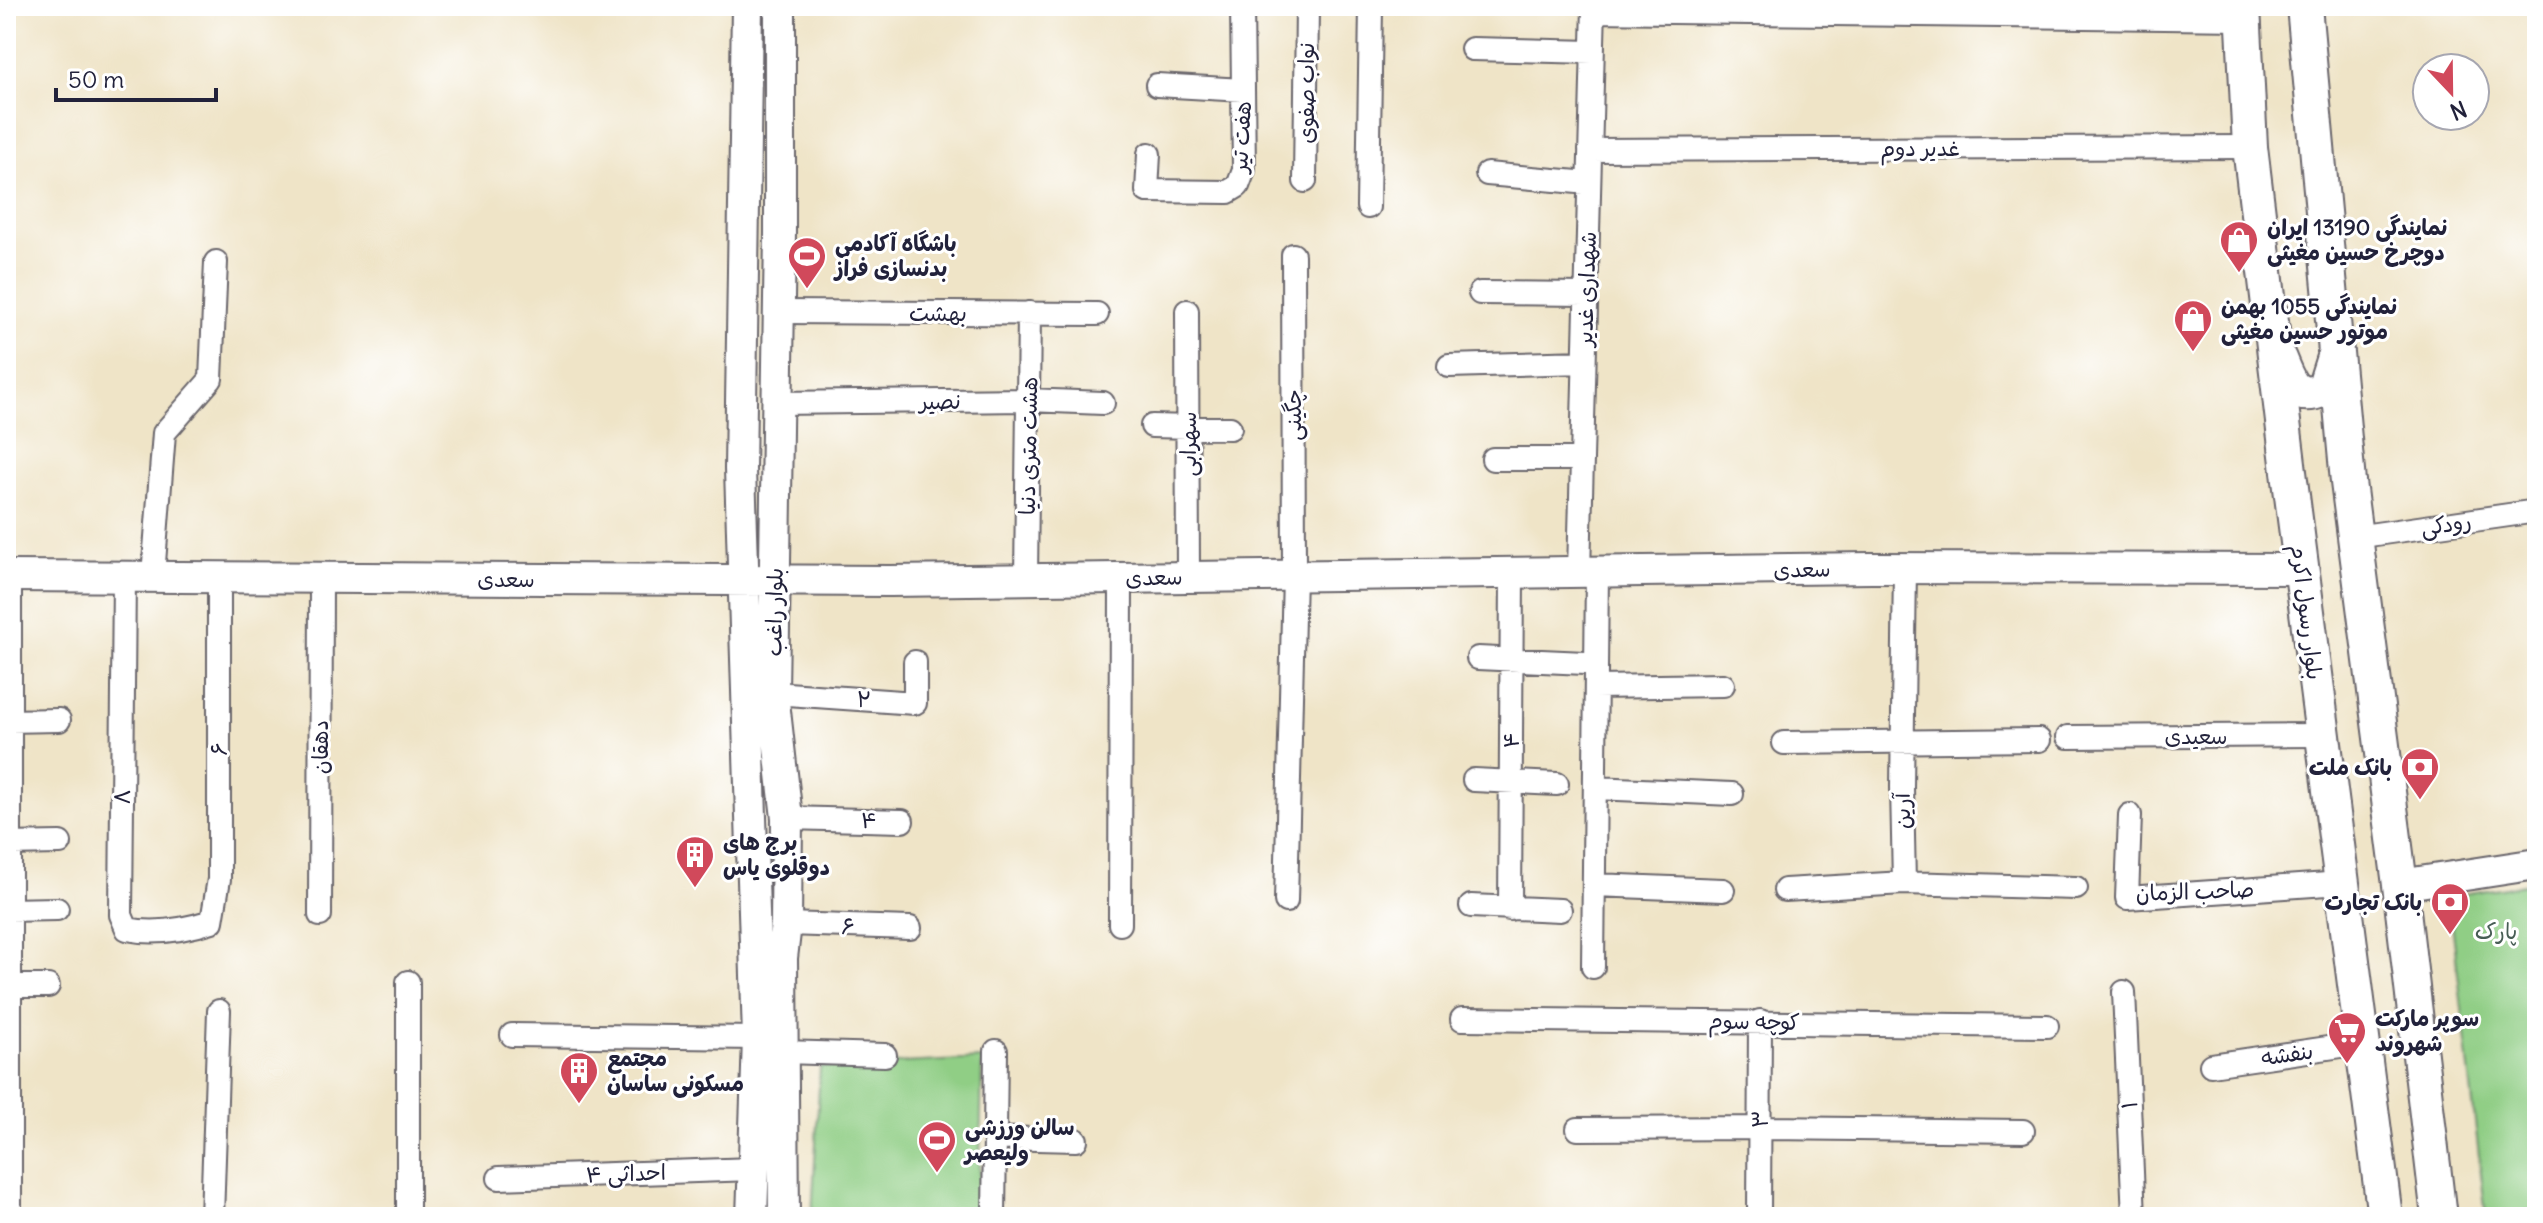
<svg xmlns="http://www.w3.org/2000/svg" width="2543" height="1223" viewBox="0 0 2543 1223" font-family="Delius,'Playpen Sans Arabic',sans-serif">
<rect width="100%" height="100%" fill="#fff"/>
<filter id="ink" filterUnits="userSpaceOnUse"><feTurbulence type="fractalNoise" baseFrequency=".0125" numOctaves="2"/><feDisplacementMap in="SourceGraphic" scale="16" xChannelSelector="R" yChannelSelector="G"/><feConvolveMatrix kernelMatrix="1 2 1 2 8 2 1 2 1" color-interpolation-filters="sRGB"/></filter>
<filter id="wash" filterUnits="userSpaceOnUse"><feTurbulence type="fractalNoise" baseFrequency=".006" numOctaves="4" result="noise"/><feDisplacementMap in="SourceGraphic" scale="32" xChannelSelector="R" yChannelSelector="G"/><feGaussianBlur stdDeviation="1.8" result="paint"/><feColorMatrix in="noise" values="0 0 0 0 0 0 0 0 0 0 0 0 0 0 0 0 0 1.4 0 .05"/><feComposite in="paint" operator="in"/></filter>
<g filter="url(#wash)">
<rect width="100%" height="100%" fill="#efe4c7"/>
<!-- green -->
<path fill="#90ce85" stroke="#597860" stroke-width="2" d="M2537 882V1210L2486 1217 2449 896Z
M982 1059 979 1217H812L820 1067Z"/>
</g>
<g filter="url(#ink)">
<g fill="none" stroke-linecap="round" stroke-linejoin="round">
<defs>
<path id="street" d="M1594 11 2245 19
M1472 49 1592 52
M1157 85 1243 90
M1590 150 2250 147
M1149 154 1147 191 1228 192 1238 186 1244 170 1242 6
M1487 174 1589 183
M1305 181 1307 6
M1368 207 1371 6
M1480 293 1586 294
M1187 311 1188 576
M779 312 1097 314
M1449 366 1584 362
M777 403 1028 400 1103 403
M1152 426 1230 428
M1493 459H1582
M2355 537 2537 511
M1905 568 1902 787 1904 883 2076 888
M1579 572 1594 6
M10 576V1217
M124 576 121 915 127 929C156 935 184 930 212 921L219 879V577
M153 576 164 433 211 379 216 262
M1026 579 1029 313
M1478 658 1585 663
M1596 687 1723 685
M773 693 915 703V662
M6 721 59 720
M2068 737 2323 735
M1784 743 2039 740
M1474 780 1557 784
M1595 788 1732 794
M2130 815 2127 898 2342 883
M787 818 902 821
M6 844 60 843
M1594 885 1723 890
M1785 890 1904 883
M1286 901 1294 575 1293 255
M1471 906 1560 910
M1510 909 1512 572
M6 910 57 909
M320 915 321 578
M786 924 910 928
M1120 924 1121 577
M1593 967 1597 571
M408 982V1217
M10 986H48
M2124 992 2134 1217
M1462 1019 2047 1026
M512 1035 758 1038
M782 1052 885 1055
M2211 1065 2362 1043
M1578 1129 1760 1128 2023 1131
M995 1138 1076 1140
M499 1178 753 1169
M212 1217 219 1011
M994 1217 996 1051
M1759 1217 1760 1021"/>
<path id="secondary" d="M747 6 740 469 758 1038 752 1217
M780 6V233L773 693 787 818 786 924 782 958 784 1217
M6 576 890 581 1872 568 2302 569
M2400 885 2537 864"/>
<path id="primary" d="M2243 6 2250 147 2290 480 2385 1217
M2304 6 2348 482 2400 885 2439 1217
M2279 359C2289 384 2295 402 2324 389L2335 354"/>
</defs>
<!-- street casing -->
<use href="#street" stroke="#6a666c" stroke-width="26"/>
<!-- secondary casing -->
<use href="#secondary" stroke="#6a666c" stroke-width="34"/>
<!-- primary casing -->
<use href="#primary" stroke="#6a666c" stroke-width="38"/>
<!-- street -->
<use href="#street" stroke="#fff" stroke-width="22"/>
<!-- secondary -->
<use href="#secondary" stroke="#fff" stroke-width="30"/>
<!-- primary -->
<use href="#primary" stroke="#fff" stroke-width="34"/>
</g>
</g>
<!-- icons -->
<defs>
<symbol id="shop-pin" viewBox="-11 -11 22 30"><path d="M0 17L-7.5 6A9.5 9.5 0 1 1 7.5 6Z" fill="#d1495b" stroke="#fff"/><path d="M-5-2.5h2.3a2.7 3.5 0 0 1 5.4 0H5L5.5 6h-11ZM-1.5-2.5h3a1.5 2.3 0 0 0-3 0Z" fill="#fff"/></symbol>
<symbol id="stadium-pin" viewBox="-11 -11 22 30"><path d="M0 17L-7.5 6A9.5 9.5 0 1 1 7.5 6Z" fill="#d1495b" stroke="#fff"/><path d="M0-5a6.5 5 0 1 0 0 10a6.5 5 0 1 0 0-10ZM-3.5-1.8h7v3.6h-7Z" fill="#fff"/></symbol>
<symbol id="bank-pin" viewBox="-11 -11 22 30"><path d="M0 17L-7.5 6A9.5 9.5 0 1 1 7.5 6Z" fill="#d1495b" stroke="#fff"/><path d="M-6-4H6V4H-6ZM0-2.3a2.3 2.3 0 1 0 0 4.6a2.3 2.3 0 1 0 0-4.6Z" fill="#fff"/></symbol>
<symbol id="building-pin" viewBox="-11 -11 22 30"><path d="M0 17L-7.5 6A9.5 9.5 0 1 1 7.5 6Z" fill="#d1495b" stroke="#fff"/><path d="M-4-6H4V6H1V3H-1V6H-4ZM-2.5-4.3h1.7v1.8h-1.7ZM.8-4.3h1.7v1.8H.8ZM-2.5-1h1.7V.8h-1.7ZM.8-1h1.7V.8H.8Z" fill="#fff"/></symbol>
<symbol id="supermarket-pin" viewBox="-11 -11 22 30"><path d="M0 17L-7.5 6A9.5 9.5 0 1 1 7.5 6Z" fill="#d1495b" stroke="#fff"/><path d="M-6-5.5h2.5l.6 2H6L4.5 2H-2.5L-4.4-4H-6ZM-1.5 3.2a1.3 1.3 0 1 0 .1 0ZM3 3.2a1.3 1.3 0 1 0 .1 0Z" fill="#fff"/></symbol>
</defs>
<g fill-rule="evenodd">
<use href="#shop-pin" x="2217" y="218" width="44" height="60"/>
<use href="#stadium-pin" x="785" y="234" width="44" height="60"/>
<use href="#shop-pin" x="2171" y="297" width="44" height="60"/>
<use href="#bank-pin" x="2398" y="745" width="44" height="60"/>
<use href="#building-pin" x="673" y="833" width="44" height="60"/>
<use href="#bank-pin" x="2428" y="880" width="44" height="60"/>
<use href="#supermarket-pin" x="2325" y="1009" width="44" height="60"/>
<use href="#building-pin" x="557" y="1049" width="44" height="60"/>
<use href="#stadium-pin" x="915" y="1118" width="44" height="60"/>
</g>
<g text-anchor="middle" stroke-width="6" stroke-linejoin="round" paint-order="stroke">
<!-- street labels -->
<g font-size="22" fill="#22223b" stroke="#fff">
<text transform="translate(1306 93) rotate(-90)" y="8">نواب صفوی</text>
<text transform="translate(1241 137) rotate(-87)" y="8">هفت تیر</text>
<text x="1920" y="156">غدیر دوم</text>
<text transform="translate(1586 289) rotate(-88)" y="8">شهداری غدیر</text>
<text x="938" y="321">بهشت</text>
<text transform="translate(940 401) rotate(-1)" y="8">نصیر</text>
<text transform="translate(1293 415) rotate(-90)" y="8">چگینی</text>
<text transform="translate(1188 444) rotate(-90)" y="8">سهرابی</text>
<text transform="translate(1028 446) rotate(-89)" y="8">هشت متری دنیا</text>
<text transform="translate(2446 524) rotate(-8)" y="8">رودکی</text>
<text transform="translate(1802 569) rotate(-1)" y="8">سعدی</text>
<text transform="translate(1154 577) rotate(-1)" y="8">سعدی</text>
<text x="506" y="587">سعدی</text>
<text transform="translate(774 612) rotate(-89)" y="8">بلوار راغب</text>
<text transform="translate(2307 612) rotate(83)" y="8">بلوار رسول اکرم</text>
<text transform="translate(864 699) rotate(4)" y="8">۲</text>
<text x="2196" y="744">سعیدی</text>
<text transform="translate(1511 740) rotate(-90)" y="8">۴</text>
<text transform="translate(320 747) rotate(-90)" y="8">دهقان</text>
<text transform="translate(219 749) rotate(-90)" y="8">۶</text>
<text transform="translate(122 797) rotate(-89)" y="8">۸</text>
<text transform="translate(1902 811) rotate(-91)" y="8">آرین</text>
<text transform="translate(869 820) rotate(2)" y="8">۴</text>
<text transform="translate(2195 891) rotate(-2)" y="8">صاحب الزمان</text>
<text transform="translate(848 926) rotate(2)" y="8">۶</text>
<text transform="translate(1754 1021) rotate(1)" y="8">کوچه سوم</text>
<text transform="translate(2287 1054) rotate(-8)" y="8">بنفشه</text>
<text transform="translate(2129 1105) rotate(-93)" y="8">۱</text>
<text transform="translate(1760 1119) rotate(-90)" y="8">۳</text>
<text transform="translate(626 1173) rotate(-2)" y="8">احداثی ۴</text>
</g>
<!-- poi labels -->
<g font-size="22" font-weight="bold" fill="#22223b" stroke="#fff" text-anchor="start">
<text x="2267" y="235">نمایندگی 13190 ایران<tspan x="2267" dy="25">دوچرخ حسین مغیثی</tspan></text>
<text x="835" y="251">باشگاه آکادمی<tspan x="835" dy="25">بدنسازی فراز</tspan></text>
<text x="2221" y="314">نمایندگی 1055 بهمن<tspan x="2221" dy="25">موتور حسین مغیثی</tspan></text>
<text x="2392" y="775" text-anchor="end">بانک ملت</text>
<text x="723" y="850">برج های<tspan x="723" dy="25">دوقلوی یاس</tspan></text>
<text x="2422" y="910" text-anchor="end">بانک تجارت</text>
<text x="2375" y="1026">سوپر مارکت<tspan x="2375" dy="25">شهروند</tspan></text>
<text x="607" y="1066">مجتمع<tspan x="607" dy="25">مسکونی ساسان</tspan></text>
<text x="965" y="1135">سالن ورزشی<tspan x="965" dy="25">ولیعصر</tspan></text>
</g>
<!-- park labels -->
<g font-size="22" fill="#485e55" stroke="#fff">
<text x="2496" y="939">پارک</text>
</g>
</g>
<!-- margin -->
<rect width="2543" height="1223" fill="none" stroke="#fff" stroke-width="32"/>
<!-- north arrow -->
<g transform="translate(2451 92) rotate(158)"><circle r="38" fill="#ffffff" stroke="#a7a7b1" stroke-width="2"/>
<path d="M0-6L14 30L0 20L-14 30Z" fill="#d1495b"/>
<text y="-12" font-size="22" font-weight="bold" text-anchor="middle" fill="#22223b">N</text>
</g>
<!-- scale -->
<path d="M56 88v12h160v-12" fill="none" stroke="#22223b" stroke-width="4"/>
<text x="68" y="88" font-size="24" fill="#22223b" stroke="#ffffff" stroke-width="6" paint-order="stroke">50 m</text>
</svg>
